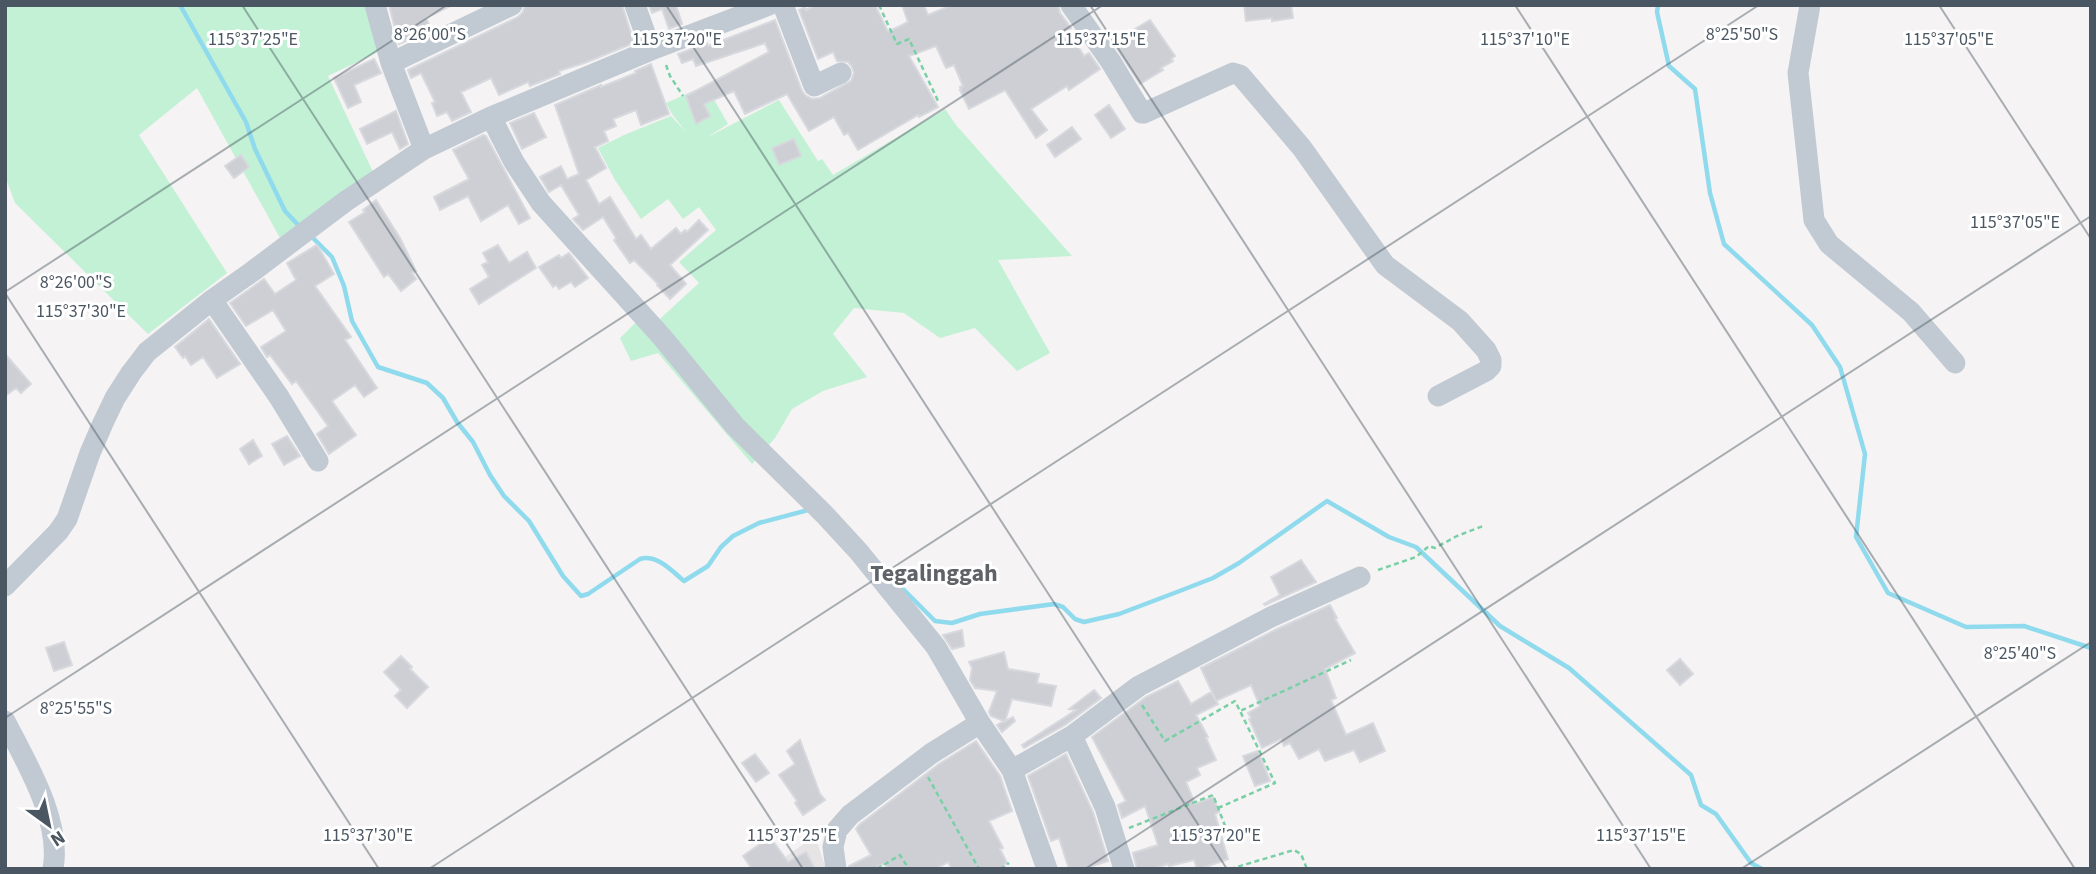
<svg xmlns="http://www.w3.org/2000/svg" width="2096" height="874" viewBox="0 0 2096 874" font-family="'Source Sans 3',sans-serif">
<rect width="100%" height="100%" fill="#f5f3f3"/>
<!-- education -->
<path fill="#e6e4e5" d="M815 836 826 869H768L798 848Z"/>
<!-- green -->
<path fill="#c3f1d5" d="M5 5H369L380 51 328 76 373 172 280 238 197 88 139 135 227 273 148 334 15 203 5 176Z
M702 87 708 89 728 124 706 138 779 100 818 161 822 159 833 175 945 109 956 125 1072 256 998 260 1050 353 1017 371 975 328 940 338 904 313 854 308 833 334 867 377 823 391 792 409 775 438 752 464 658 353 631 361 620 338 635 323 650 328 699 283 679 262 716 230 699 207 683 219 668 199 641 219 615 180 598 148 624 135 671 116 686 132 672 114 666 103Z"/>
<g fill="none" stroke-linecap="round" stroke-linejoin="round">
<!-- stream -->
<path stroke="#90daee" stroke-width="4.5" d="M180 5 246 122 255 149 285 211 301 228
M1658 5 1657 12 1669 66 1695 89 1710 193 1724 244 1812 325 1840 367 1865 454 1856 537 1888 593 1966 627 2024 626 2091 648
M311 236 332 257 344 286 352 321 378 367 427 383 443 398 457 422 473 442 490 475 504 496 529 521 563 576 581 596 588 594 640 559C657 554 672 571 684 581L708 566 721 547 733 536 759 523 808 510
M899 585 935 621 952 623 980 614 1054 604 1063 607 1075 619 1084 622 1119 614 1177 592 1213 578 1239 563 1327 501 1389 537 1416 547 1500 626 1569 668 1691 775 1701 805 1716 814 1751 863 1762 869"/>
</g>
<!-- building -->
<path fill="#cdcfd5" stroke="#d7d9de" stroke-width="2" d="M389 5H452L426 18 431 29 399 44Z
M525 5H622L634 43 587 62 559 71 560 74 530 86 528 82 499 95 491 78 461 92 471 112 452 121 447 112 437 116 432 103 435 102 421 73 411 78 408 70 518 17 523 12Z
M649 5H676L682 24 669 29 662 9 652 13Z
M816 5H875L888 32 908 22 902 5H924L928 15 952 5H1058L1060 13 1071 28 1068 30 1084 56 1089 53 1100 69 1069 90 1067 86 1031 109 1047 130 1036 138 1005 90 969 109 960 90H961L960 87 963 86 954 65 946 68 936 46 909 56 938 107 919 117 918 115 858 150 848 133 844 135 834 117 809 131 787 94 745 114 734 91 704 104 710 116 696 124 686 96 769 52 765 43 696 66 693 59 682 63 678 54 707 43 708 46 775 20 802 91 806 96 812 99 820 98 851 81 854 73 852 67 848 62 837 61 833 52 818 59 799 10 805 7 806 10Z
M1244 5H1291L1293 18 1272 21V18L1246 21Z
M1150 20 1175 56 1171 59 1173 61 1161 68 1163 70 1140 84 1113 42Z
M374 59 381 73 354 85 361 102 348 108 334 78Z
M651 64 669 114 641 125 636 110 613 119 616 126 604 131 608 141 595 147 606 168 586 180 599 204 610 197 636 239 641 235 651 249 676 228 681 234 685 230 687 232 699 220 708 230 670 265 686 284 670 299 657 285 658 284 634 260 630 263 614 240 616 238 603 217 583 230 573 219 579 215 561 185 549 192 540 177 561 166 567 179 579 174 555 105 601 85V87L636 73 635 71Z
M1109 105 1125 129 1111 138 1095 115Z
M396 111 408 144 400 149 392 132 367 144 360 129Z
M534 113 546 137 522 149 510 123Z
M1072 127 1081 139 1055 157 1047 145Z
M483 135 486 136 530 218 519 224 508 205 481 221 468 196 440 210 434 197 469 179 453 150Z
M794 139 801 156 779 165 772 148Z
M241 155 249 167 234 178 225 166Z
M376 200 400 238 416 271 412 273 416 279 401 291 388 274 384 277 349 222 365 212 363 210Z
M317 245 334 274 315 286 351 337 345 340 377 388 364 397 355 385 332 401 356 435 329 454 317 434 328 426 296 381 292 384 270 355 267 357 261 347 286 331 273 310 246 326 230 303 264 279 275 294 296 280 287 263Z
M498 245 509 263 527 252 536 268 479 304 470 289 489 277 482 265 488 262 483 253Z
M569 253 588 278 575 287 571 282 559 289 556 285 553 287 539 267 559 255 561 258Z
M209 319 240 364 217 378 203 357 191 365 185 356 183 358 175 347Z
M5 354 31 384 21 393 16 388 5 396Z
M287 436 300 456 284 465 272 444Z
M253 440 262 456 249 464 240 449Z
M1301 560 1316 582 1265 605 1264 604 1280 595 1271 577Z
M1330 605 1337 618 1335 619 1355 653 1325 669 1336 698 1331 700 1346 735 1373 723 1385 751 1360 762 1354 750 1325 761 1319 749 1299 759 1290 743 1284 746 1281 739 1262 748 1249 719 1251 718 1248 713 1260 706 1251 685 1216 701 1201 668 1277 629Z
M962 630 964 646 952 649 943 635Z
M64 642 72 665 54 671 46 648Z
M1004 652 1008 669 1039 674 1037 683 1056 686 1051 706 1012 699 1005 721 1013 717 1015 721 1002 732 997 725 1004 721 991 716 989 712 997 691 975 688 970 680 972 668 969 662Z
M401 656 412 667 410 669 428 687 407 708 395 696 401 690 384 672Z
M1680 659 1693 674 1680 685 1667 670Z
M1178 681 1191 704 1211 692 1218 704 1196 715 1208 737 1206 738 1216 760 1197 768 1200 775 1186 782 1195 804 1213 797 1219 812 1215 814 1228 859 1200 869H1197L1194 860 1169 866 1168 864 1152 869H1137L1133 853 1158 845 1145 806 1122 818 1118 805 1126 801 1092 737 1146 697Z
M1094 690 1101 698 1065 725 1024 748 1022 745 1076 710 1069 709Z
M800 740 820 794 825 800 803 815 795 803 797 801 779 775 795 764 787 751Z
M976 741 1000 776 1012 811 989 821 1003 848 1000 849 1007 863 1004 865 1006 869H952L948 862 935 869H888L885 863 874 869H849V866L871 855 856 829 859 825 939 764Z
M1258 751 1270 781 1255 786 1243 756Z
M755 754 769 773 756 782 742 763Z
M1066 754 1093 812 1108 861 1083 869H1069L1059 838 1051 841 1028 776Z
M770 837 788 862 806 852 815 869H752L743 856Z"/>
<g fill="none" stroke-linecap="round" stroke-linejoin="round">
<!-- path -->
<path stroke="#7ad0a6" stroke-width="2.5" stroke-dasharray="5 3.5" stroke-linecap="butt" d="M879 5 897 44 909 39 939 103
M666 65 670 76 683 96
M1378 570 1416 557 1429 546 1435 548 1457 536 1483 526
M1142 705 1165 741 1235 701 1240 711 1351 660
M928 777 979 869
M1218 808 1275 783 1240 711
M1129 828 1213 795 1231 841
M877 869 900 855 909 869
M1000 869 1009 863
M1230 869 1294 850 1301 854 1307 869"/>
<!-- minor -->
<path stroke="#c1cad2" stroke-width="21" d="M375 5 391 63 424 149
M635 5 651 50
M783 5 814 86 841 73
M1071 5 1111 62 1142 113H1144L1233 73 1240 75 1247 83 1302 148 1385 265 1460 321 1486 350 1491 360V366L1486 371 1438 396
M1810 5 1798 73 1814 220 1829 244 1911 312 1955 363
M391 63 512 5
M491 117 514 162 541 203 662 337 735 426 824 514 859 552 936 647 980 723 932 753 850 815 837 830 833 847 836 869
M212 300 279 397 318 461
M5 586 58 532 67 519 90 453 103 423 115 398 131 373 147 352 212 300 253 271 346 201 424 149 491 117 651 50 769 5
M5 721C26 762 62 821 53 869
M980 723 1012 770 1072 736 1139 686 1271 617 1360 577
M1072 736 1105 807 1124 869
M1012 770 1047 869"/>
</g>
<!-- ticks -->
<path fill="none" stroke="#4a5661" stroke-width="2" stroke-opacity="0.45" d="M242 5 803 869M666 5 1227 869M1090 5 1651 869M1515 5 2075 869M1939 5 2091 239M5 292 447 5M5 293 379 869M5 718 1103 5M429 869 1759 5M1085 869 2091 216M1741 869 2091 642"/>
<g text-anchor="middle" stroke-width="6" stroke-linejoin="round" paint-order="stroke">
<!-- quarter labels -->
<g font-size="24" font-weight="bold" fill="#5f6368" stroke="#fff">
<text x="934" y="581">Tegalinggah</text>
</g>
</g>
<g font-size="18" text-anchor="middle" fill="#4a5661" stroke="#fff" stroke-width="6" stroke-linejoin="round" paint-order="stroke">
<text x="430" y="40">8°26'00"S</text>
<text x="1742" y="40">8°25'50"S</text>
<text x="253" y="45">115°37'25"E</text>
<text x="677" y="45">115°37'20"E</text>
<text x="1101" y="45">115°37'15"E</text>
<text x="1525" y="45">115°37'10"E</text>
<text x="1949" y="45">115°37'05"E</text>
<text x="2015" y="228">115°37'05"E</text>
<text x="76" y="288">8°26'00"S</text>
<text x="81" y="317">115°37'30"E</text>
<text x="2020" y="659">8°25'40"S</text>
<text x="76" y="714">8°25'55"S</text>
<text x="368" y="841">115°37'30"E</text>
<text x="792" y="841">115°37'25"E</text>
<text x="1216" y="841">115°37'20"E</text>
<text x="1641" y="841">115°37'15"E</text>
</g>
<!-- border -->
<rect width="2096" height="874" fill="none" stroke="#4a5661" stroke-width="14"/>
<!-- north arrow -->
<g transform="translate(49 825) rotate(147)" stroke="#ffffff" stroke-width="5" paint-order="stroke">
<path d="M0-5L12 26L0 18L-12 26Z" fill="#4a5661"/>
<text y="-10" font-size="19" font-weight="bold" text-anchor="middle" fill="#4a5661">N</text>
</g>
</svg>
